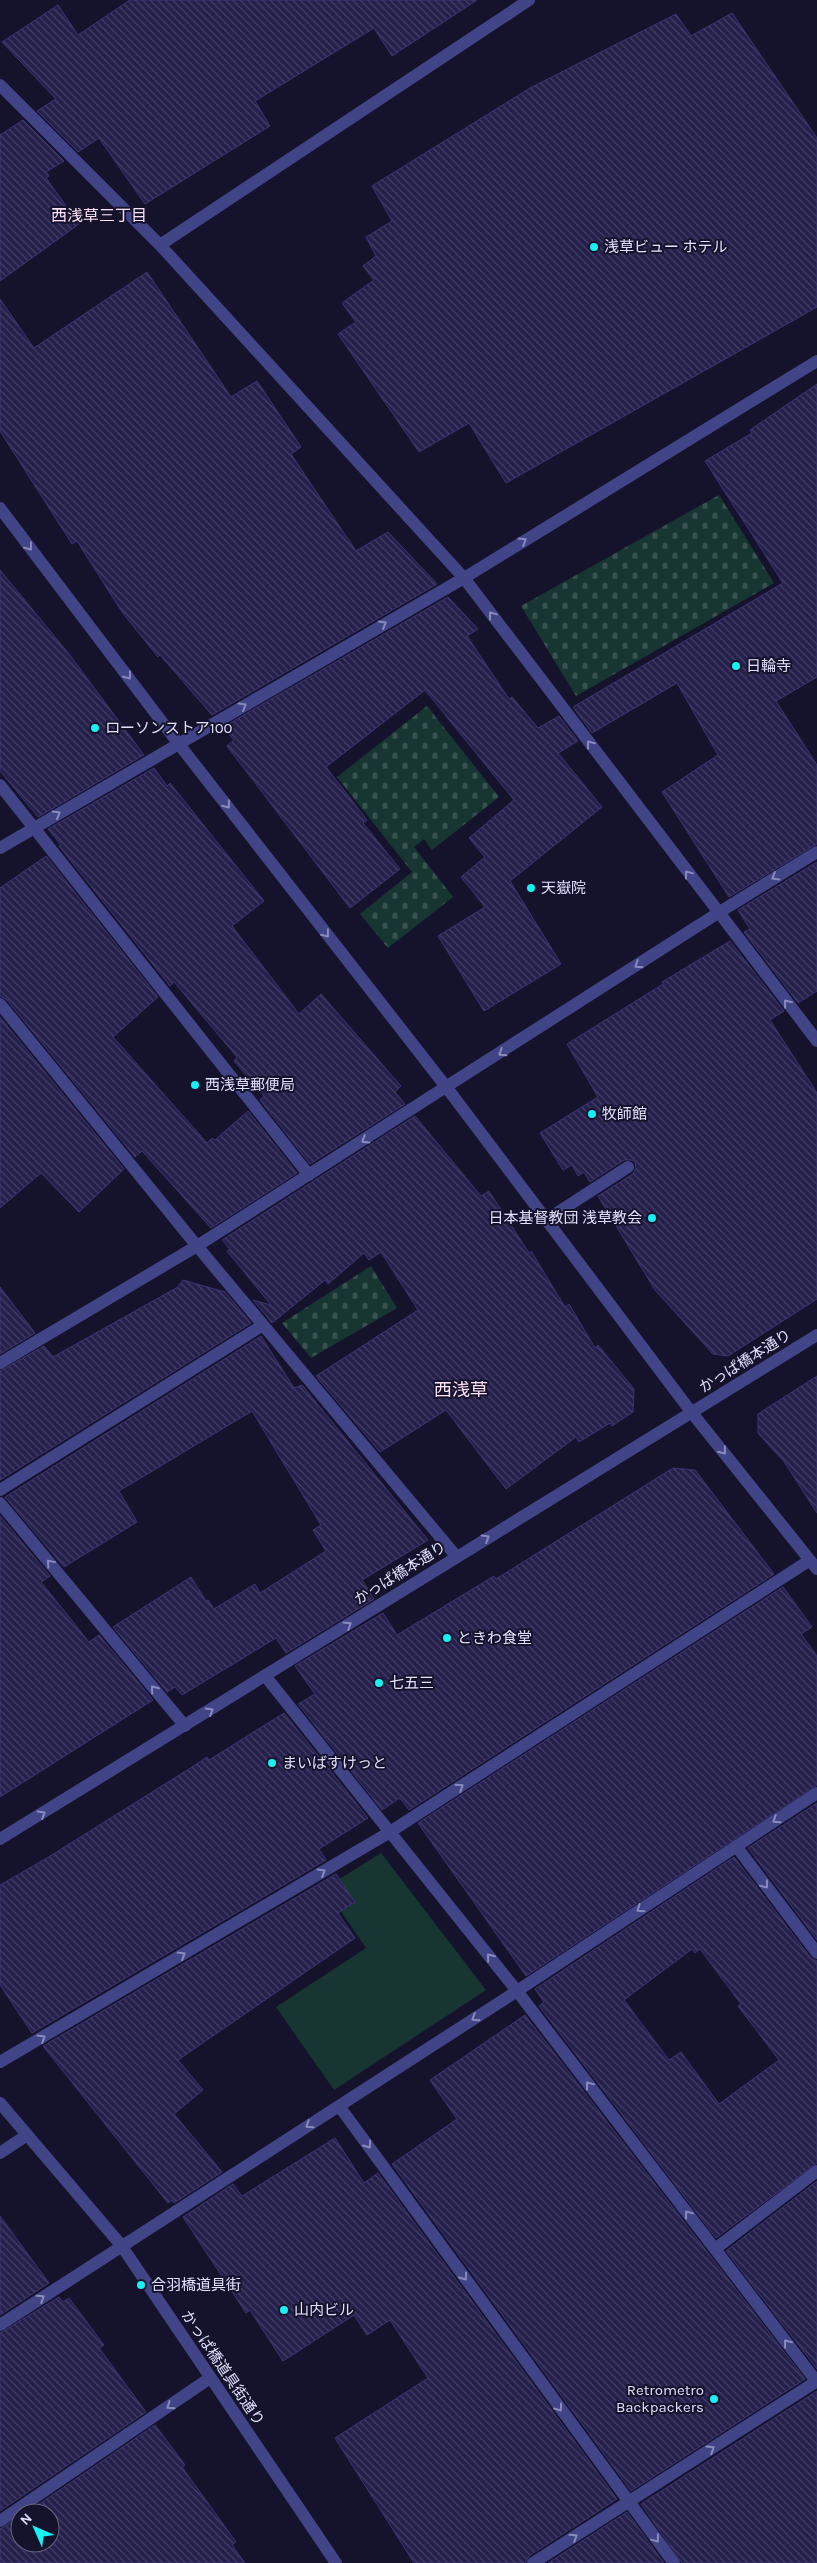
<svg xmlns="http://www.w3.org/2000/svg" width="817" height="2563" viewBox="0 0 817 2563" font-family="Karla,'Noto Sans JP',sans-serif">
<defs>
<pattern id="cemetery-stones" width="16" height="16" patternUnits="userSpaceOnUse" patternTransform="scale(1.25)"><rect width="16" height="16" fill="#173531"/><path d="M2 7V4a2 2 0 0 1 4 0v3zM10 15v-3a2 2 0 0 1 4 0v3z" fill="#385250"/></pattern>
<pattern id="building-back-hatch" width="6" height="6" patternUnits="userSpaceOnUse" patternTransform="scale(1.25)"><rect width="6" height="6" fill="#25204b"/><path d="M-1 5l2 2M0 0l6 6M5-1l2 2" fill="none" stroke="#444066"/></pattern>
</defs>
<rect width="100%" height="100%" fill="#15132b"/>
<!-- cemetery -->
<path fill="url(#cemetery-stones)" d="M719 495 774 583 576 696 521 606Z
M427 706 499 797 432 850 424 839 414 847 453 897 388 948 360 914 412 872 337 777Z
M371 1266 397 1308 311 1358 282 1323Z"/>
<!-- green -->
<path fill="#173531" d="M381 1853 486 1990 334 2090 276 2007 366 1948 325 1888Z"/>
<!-- building -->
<path fill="url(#building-back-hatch)" stroke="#3b3476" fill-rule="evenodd" d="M130 0H477L392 56 374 28 255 101 270 126 145 204 99 138 78 152 37 111 56 99 2 42 58 5 78 35Z
M732 13 817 138V307L506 483 469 423 419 452 338 334 356 322 342 303 374 280 363 266 376 256 366 237 392 221 372 186 530 88 676 14 691 36Z
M23 120 64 161 46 172 49 176 46 178 79 224 0 281V135Z
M147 272 231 397 257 381 301 447 291 454 356 551 388 532 437 584 212 715 160 655 158 657 122 612 77 541 72 544 0 431V299L34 348Z
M817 384V677L776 701 817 765V844L729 897 662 792 718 755 677 683 592 733 573 707 783 583 705 461 752 433 750 430Z
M0 570 69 654 144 755 38 817 0 771Z
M448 597 478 629 467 636 509 699 512 697 538 728 559 716 578 741 558 753 602 807 510 881 561 964 484 1011 438 936 485 907 461 877 485 857 469 838 514 800 425 690 326 767 367 820 363 823 400 869 350 908 227 746 234 740 223 727Z
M154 768 167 786 170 783 264 901 232 926 299 1014 321 994 401 1086 395 1092 405 1104 310 1164 260 1100 264 1096 234 1061 237 1057 174 982 170 986 59 846 61 845 48 829Z
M46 856 158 997 113 1037 207 1143 212 1138 215 1140 248 1111 297 1173 211 1228 142 1151 135 1157 6 999 0 996V888Z
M817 862V991L798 1003 744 932 750 929 738 910Z
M730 941 784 1011 770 1020 817 1093V1299L728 1356 713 1354 655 1290 598 1196 633 1174 636 1167 635 1162 631 1160H624L590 1182 584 1172 578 1176 572 1165 563 1170 540 1133 598 1097 567 1044 663 984 662 982Z
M0 1017 124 1169 79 1212 41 1173 0 1208Z
M415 1116 481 1196 489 1191 529 1253 531 1251 565 1307 569 1304 595 1348 598 1345 634 1389 633 1412 612 1426 610 1423 579 1442 576 1437 506 1489 446 1410 380 1452 316 1376 418 1310 381 1252 369 1260 364 1253 328 1284 325 1280 272 1323 253 1300 271 1305 227 1251 230 1249 222 1240Z
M183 1280 225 1292 251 1323 0 1480V1371L44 1346 53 1357 178 1287Z
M0 1287 35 1333 0 1354Z
M261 1336 294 1388 302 1385 428 1540 362 1580 374 1599 286 1653 276 1638 182 1695 175 1687 167 1692 113 1627 191 1577 206 1601 208 1600 214 1609 255 1584 260 1593 326 1551 313 1530 321 1525 252 1411 119 1491 137 1522 64 1567 5 1497Z
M817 1376V1513L785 1463 758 1433V1414Z
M673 1468 695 1470 774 1574 409 1810 400 1798 382 1810 298 1704 315 1694 295 1666 383 1613 397 1635 494 1576 496 1579Z
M0 1516 50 1576 41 1582 89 1642 99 1635 153 1700 0 1797Z
M783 1587 812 1627 801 1634 817 1656V1785L526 1976 418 1823Z
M284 1713 368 1818 319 1849 326 1860 32 2033 0 1985V1885L47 1858 192 1767 207 1757 209 1760Z
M817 1803V1940L748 1848Z
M734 1857 811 1958 817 1961V2163L716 2238 539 2006 544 2002 535 1989ZM692 1949 695 1953 700 1949 741 2004 738 2006 779 2060 719 2104 681 2052 669 2060 624 2000Z
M336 1874 355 1902 338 1913 355 1938 178 2060 203 2090 174 2114 222 2172 174 2203 172 2200 168 2203 43 2046Z
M525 2015 805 2379 631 2491 392 2164 457 2119 430 2080Z
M335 2138 364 2183 378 2173 617 2499 529 2556 525 2563H414L335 2438 428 2378 390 2320 367 2335 354 2315 283 2361 250 2310 246 2313 183 2217 233 2184 242 2196Z
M817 2181V2369L726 2251Z
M0 2216 49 2283 0 2315Z
M59 2297 63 2302 69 2298 104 2345 99 2348 146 2412 0 2511V2333Z
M817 2391V2563H682L641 2504Z
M155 2425 185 2465 182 2467 236 2542 232 2545 245 2563H0V2529L20 2517V2543H50V2513H26Z
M627 2512 664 2563H548Z"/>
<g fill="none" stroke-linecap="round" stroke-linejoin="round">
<!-- minor -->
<path stroke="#414587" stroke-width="12" d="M0 85 160 245 464 578 817 1041
M160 245 529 0
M0 508 178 743 447 1088 692 1413 817 1569
M0 785 309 1175
M0 848 464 578 817 361
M0 1004 197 1246 456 1556
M546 1220 628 1167
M0 1363 197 1246 718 913 817 852
M0 1490 263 1325
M0 1503 185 1726
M266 1677 517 1991 817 2382
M0 1839 817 1335
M736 1846 817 1953
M0 2062 390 1832 810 1560
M0 2103 121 2245 336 2563
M339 2106 674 2563
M0 2153 27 2135
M715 2249 817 2171
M0 2325 517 1991 817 1793
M0 2521 210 2378
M533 2563 817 2381"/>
</g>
<!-- one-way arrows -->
<defs><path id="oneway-chevron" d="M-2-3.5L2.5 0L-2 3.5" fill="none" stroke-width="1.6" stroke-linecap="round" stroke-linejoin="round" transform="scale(1.25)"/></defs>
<g stroke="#898bbc">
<use href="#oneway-chevron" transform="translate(523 541) rotate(-32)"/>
<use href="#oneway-chevron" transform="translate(29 547) rotate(53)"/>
<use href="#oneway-chevron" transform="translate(492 615) rotate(-127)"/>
<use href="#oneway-chevron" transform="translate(383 624) rotate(-30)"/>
<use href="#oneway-chevron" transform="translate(128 676) rotate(53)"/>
<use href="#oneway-chevron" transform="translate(243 706) rotate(-30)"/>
<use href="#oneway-chevron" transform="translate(590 744) rotate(-127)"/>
<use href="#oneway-chevron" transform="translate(227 805) rotate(52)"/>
<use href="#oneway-chevron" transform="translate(57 814) rotate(-30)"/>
<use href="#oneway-chevron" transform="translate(688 874) rotate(-127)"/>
<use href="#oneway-chevron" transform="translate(775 877) rotate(149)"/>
<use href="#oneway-chevron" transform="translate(326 934) rotate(52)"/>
<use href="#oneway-chevron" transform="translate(638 965) rotate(147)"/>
<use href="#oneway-chevron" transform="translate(787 1003) rotate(-128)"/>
<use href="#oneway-chevron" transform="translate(502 1053) rotate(147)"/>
<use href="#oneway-chevron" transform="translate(365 1140) rotate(148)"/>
<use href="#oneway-chevron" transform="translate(723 1451) rotate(51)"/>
<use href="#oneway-chevron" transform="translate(486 1538) rotate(-31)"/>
<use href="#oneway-chevron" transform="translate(50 1563) rotate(-130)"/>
<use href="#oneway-chevron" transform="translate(348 1625) rotate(-32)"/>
<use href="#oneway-chevron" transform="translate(154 1689) rotate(-129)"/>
<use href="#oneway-chevron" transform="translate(210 1711) rotate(-31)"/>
<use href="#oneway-chevron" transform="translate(460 1787) rotate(-33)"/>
<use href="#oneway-chevron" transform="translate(42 1814) rotate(-31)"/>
<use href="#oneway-chevron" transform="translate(776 1820) rotate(147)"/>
<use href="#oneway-chevron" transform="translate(322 1872) rotate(-31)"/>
<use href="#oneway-chevron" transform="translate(765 1885) rotate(53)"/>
<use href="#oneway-chevron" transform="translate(640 1909) rotate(146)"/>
<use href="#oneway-chevron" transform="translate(182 1955) rotate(-31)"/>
<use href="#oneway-chevron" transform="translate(490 1957) rotate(-129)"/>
<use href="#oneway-chevron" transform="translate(475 2018) rotate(147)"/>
<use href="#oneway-chevron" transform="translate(42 2038) rotate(-31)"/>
<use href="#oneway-chevron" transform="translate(589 2085) rotate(-127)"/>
<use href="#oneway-chevron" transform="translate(309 2125) rotate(147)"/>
<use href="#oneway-chevron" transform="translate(368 2145) rotate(54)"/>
<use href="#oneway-chevron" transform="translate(688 2214) rotate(-127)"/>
<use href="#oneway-chevron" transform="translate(464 2277) rotate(54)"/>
<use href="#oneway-chevron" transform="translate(41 2298) rotate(-33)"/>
<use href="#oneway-chevron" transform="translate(787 2343) rotate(-128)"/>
<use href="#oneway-chevron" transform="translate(170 2406) rotate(146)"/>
<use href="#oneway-chevron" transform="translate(559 2408) rotate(54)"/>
<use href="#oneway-chevron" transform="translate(711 2449) rotate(-32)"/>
<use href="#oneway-chevron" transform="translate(574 2537) rotate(-33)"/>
<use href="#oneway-chevron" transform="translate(656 2539) rotate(53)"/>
</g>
<!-- markers -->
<g fill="#17f1f2" stroke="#15132b" stroke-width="2">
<circle cx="594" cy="247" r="5"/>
<circle cx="736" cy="666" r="5"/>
<circle cx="95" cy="728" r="5"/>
<circle cx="531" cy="888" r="5"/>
<circle cx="195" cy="1085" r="5"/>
<circle cx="592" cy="1114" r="5"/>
<circle cx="652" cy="1218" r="5"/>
<circle cx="447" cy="1638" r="5"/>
<circle cx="379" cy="1683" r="5"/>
<circle cx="272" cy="1763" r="5"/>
<circle cx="141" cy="2285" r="5"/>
<circle cx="284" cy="2310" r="5"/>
<circle cx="714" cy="2399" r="5"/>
</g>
<g text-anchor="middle" stroke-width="4" stroke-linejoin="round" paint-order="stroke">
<!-- poi labels -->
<g font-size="15" fill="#e0e0fd" stroke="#15132b" text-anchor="start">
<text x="604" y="252">浅草ビュー ホテル</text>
<text x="746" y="671">日輪寺</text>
<text x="105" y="733">ローソンストア100</text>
<text x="541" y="893">天嶽院</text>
<text x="205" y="1090">西浅草郵便局</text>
<text x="602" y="1119">牧師館</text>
<text x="642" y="1223" text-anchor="end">日本基督教団 浅草教会</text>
<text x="457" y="1643">ときわ食堂</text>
<text x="389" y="1688">七五三</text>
<text x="282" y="1768">まいばすけっと</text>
<text x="151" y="2290">合羽橋道具街</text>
<text x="294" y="2315">山内ビル</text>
<text x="704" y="2395" text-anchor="end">Retrometro<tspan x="704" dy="17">Backpackers</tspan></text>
</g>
<!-- street labels -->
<g font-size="15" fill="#e0e0fd" stroke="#15132b">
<text transform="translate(745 1361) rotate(-32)" y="5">かっぱ橋本通り</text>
<text transform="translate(400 1573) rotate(-32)" y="5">かっぱ橋本通り</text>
<text transform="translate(223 2368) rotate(56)" y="5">かっぱ橋道具街通り</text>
</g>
<!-- neighbourhood labels -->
<g font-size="16" fill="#fde1f6" stroke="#15132b">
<text x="99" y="221">西浅草三丁目</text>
</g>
<!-- quarter labels -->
<g font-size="18" fill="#fde1f6" stroke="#15132b">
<text x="461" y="1396">西浅草</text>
</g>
</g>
<!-- north arrow -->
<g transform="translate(35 2528) rotate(315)"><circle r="24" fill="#15132b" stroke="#66657f"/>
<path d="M0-4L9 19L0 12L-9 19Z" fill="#17f1f2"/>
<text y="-8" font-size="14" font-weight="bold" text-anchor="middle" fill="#e0e0fd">N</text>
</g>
</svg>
